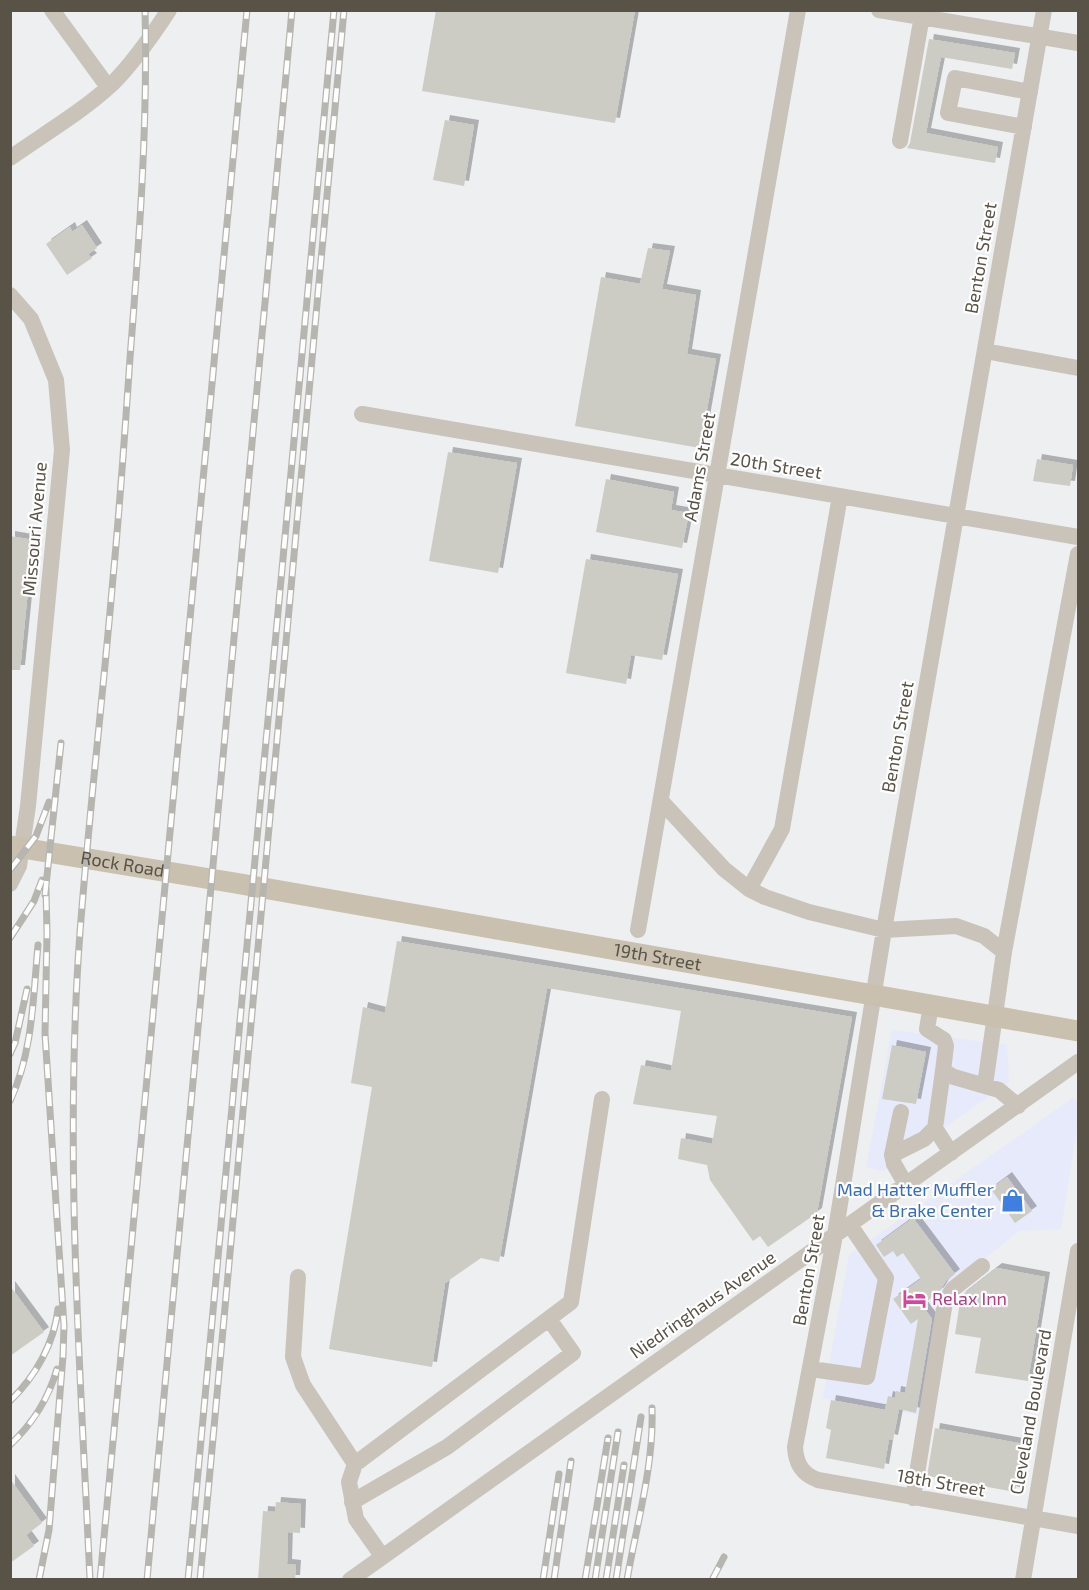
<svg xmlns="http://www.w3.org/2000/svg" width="1089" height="1590" viewBox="0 0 1089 1590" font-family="'Exo 2',sans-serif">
<defs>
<filter id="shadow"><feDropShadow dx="5" dy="-5" stdDeviation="0" flood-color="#0004"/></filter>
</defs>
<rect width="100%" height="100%" fill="#edeff0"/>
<!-- commercial -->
<path fill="#e7eafa" d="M892 1030 1007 1045 1009 1082 883 1171 866 1167Z
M1073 1098 1078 1102V1121L1061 1229 1019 1231 959 1279 924 1416 823 1398 849 1255Z"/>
<!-- building -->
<path fill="#cccbc4" filter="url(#shadow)" d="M436 10H635L615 123 422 91Z
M929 39 1015 53 1012 69 941 57 926 133 998 147 995 163 907 148 910 143Z
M445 120 474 125 464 186 433 180Z
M82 225 97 248 88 254 92 258 67 275 46 244 70 227 72 232Z
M648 248 670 251 662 289 696 295 687 354 716 359 700 448 575 426 601 277 640 284Z
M448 452 517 463 498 573 429 561Z
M1037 459 1073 465 1070 486 1033 481Z
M606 479 674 492 671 510 689 513 682 548 596 532Z
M10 536 33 540 20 670H10Z
M586 559 678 574 662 660 631 655 626 684 566 673Z
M397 941 852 1017 817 1213 768 1247 760 1236 753 1241 710 1180 707 1165 678 1159 681 1138 712 1144 717 1116 633 1104 641 1065 671 1071 681 1011 547 988 499 1262 481 1258 445 1283 432 1367 329 1349 372 1087 351 1083 363 1007 385 1013Z
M892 1045 926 1052 916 1104 882 1099Z
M1007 1177 1032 1211 1015 1223 991 1189Z
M913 1218 955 1274 946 1281 939 1292 922 1305 932 1319 916 1413 899 1409 893 1440 889 1439 884 1469 826 1458 831 1430 826 1428 831 1400 885 1410 888 1396 895 1398 896 1391 905 1393 918 1319 911 1324 893 1299 921 1279 903 1253 897 1257 893 1251 884 1257 876 1245Z
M997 1268 1045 1277 1028 1381 975 1373 981 1338 955 1334 961 1296Z
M10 1286 44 1332 10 1356Z
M935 1428 1024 1444 1015 1492 927 1476Z
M10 1479 42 1523 26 1535 34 1546 10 1563Z
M276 1502 301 1504 300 1533 288 1532 287 1564 296 1565 295 1580H258L263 1511 275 1512Z"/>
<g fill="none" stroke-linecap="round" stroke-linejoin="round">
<!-- minor -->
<path stroke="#c9c3ba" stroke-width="16" d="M52 10 108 87
M879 10 1078 43
M1044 10 884 930 835 1235 795 1447C796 1464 802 1474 818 1480L1078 1526
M1024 127 948 113 955 78 1030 92
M900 141 923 10
M10 158C44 134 82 112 112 84 134 62 152 36 169 10
M10 295 31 319 56 380 62 450 28 806 19 866 10 884
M985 351 1078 368
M362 414 1078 537
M661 801 724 869 749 889 765 897 809 912 884 930 956 926 984 936 1004 952
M749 889 782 829 840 496
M638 930 798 10
M931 1005 927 1029 944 1040 946 1046 943 1071 954 1077 999 1090 1018 1106
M943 1071 935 1128 951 1153
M985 1085 1004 952 1078 554
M901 1112 892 1155 894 1164 906 1185
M892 1155 924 1139 935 1128
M298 1277 293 1357 303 1385 355 1464
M811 1369 867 1377 886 1278 850 1225
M913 1498 945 1302 953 1289 982 1266
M352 1502 447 1447 573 1353 549 1319
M382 1556 356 1519 349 1482 355 1464 571 1302 602 1099
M350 1580 1078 1062
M1023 1580 1078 1251"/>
<!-- major -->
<path stroke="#cac0af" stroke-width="21" id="s1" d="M10 846 235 883 1078 1031"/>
<defs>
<path id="rail" d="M10 870 36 836 49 802
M45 895 61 743
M10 938 34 901 42 880
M10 1054 15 1043 27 989
M10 1101C33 1052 33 998 38 945
M10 1401C35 1377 54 1344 58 1309
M10 1445C33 1423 48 1400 57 1369
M39 1580 49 1530 63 1356 64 1326 45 1034 47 934 46 888
M90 1580C80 1364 64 1148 80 932 89 814 103 696 113 578 120 505 125 431 130 358 139 242 148 126 145 10
M100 1580 247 10
M147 1580 292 10
M188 1580 334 10
M200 1580 344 10
M543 1580 559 1474
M554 1580 571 1461
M585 1580 608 1438
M595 1580 618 1432
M606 1580 624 1465
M616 1580 641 1417
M627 1580C637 1522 654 1466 652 1408
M712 1580 724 1557"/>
</defs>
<!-- rail casing -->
<use href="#rail" stroke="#b7b5b0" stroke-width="7"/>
<!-- rail -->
<use href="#rail" stroke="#fff" stroke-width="4.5" stroke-dasharray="14" stroke-linecap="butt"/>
</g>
<!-- icons -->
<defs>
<symbol id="shop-bare" viewBox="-9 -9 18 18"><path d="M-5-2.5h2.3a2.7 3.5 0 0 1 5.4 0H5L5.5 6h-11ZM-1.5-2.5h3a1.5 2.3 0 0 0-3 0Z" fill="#3f7fe0" stroke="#fff" stroke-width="2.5" paint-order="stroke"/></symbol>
<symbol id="hotel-bare" viewBox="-9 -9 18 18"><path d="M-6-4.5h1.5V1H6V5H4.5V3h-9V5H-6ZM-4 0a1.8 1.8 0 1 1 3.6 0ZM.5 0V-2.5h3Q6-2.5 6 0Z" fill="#d1479c" stroke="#fff" stroke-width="2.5" paint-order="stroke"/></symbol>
</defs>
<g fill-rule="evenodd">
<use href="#shop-bare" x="996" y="1184" width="33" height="33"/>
<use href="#hotel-bare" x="898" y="1282" width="33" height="33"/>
</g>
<g text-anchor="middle" stroke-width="4.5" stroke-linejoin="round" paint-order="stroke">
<!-- street labels -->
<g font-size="18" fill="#595247" stroke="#fff">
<text transform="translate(981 258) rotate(-80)" y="6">Benton Street</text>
<text transform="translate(776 466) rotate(9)" y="6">20th Street</text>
<text transform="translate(700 467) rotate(-80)" y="6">Adams Street</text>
<text transform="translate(35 529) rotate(-85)" y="6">Missouri Avenue</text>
<text transform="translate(898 737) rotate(-80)" y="6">Benton Street</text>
<text dy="6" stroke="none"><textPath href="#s1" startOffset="114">Rock Road</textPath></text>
<text dy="6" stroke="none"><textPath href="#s1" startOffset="657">19th Street</textPath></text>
<text transform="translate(809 1270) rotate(-80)" y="6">Benton Street</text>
<text transform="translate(703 1305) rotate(-35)" y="6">Niedringhaus Avenue</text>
<text transform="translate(1031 1412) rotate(-80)" y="6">Cleveland Boulevard</text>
<text transform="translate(941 1483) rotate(10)" y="6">18th Street</text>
</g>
<!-- shop labels -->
<g font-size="18" fill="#366cbe" stroke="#fff" text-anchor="end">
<text x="994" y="1196">Mad Hatter Muffler<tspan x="994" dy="21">&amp; Brake Center</tspan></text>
</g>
<!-- hotel labels -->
<g font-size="18" fill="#b23c85" stroke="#fff" text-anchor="start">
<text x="932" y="1305">Relax Inn</text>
</g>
</g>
<!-- border -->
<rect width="1089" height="1590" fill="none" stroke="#595247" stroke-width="24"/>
</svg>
